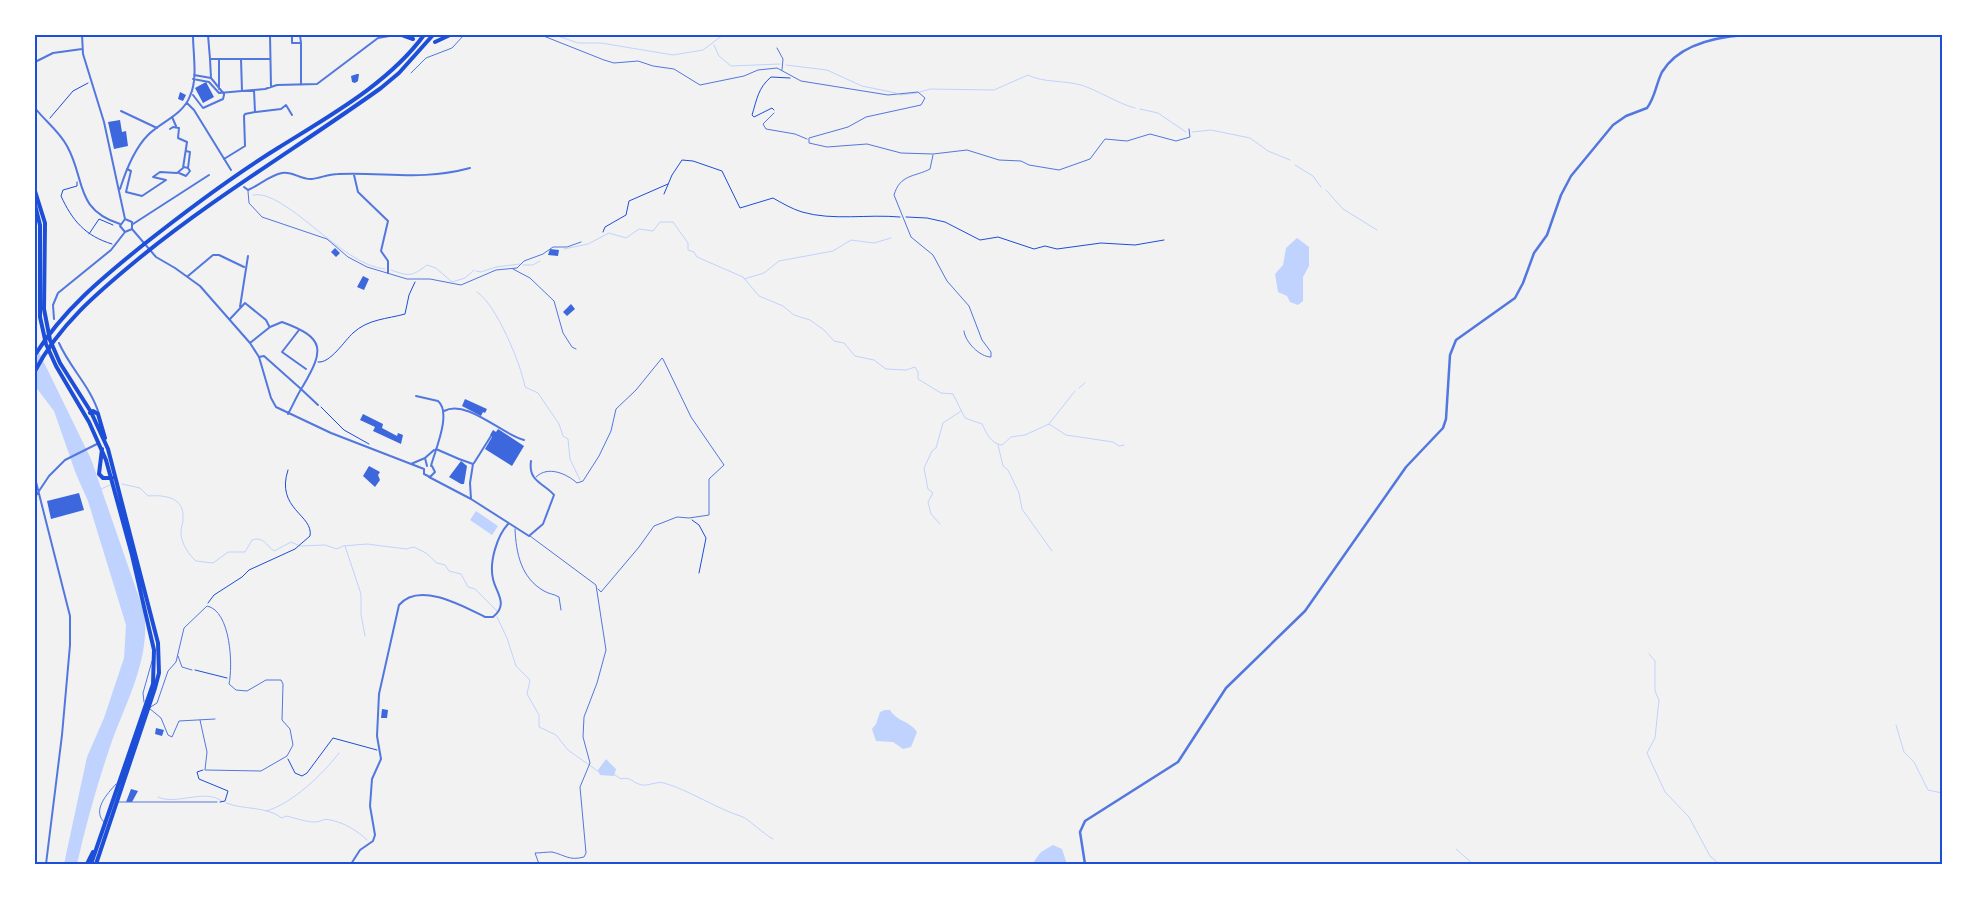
<svg xmlns="http://www.w3.org/2000/svg" width="1977" height="899" viewBox="0 0 1977 899" font-family="'IBM Plex Serif',serif">
<rect width="100%" height="100%" fill="#f2f2f2"/>
<!-- water -->
<path fill="#bfd3fe" d="M1297 238 1309 247V266L1303 277V301L1298 305 1290 302 1287 296 1278 292 1275 274 1283 265 1286 248Z
M35 344 91 459 144 612C151 660 125 703 110 747 97 785 86 824 77 864H64L87 757 104 718 124 658 126 625 88 501 76 474 54 411 35 386Z
M476 511 498 526 492 535 470 520Z
M885 710H890C896 721 910 721 917 732L911 747 903 749 893 742 876 741 872 729 876 724 880 712Z
M606 759 616 769 614 776 600 775 598 770Z
M1053 845 1062 849 1067 864H1032L1041 852Z"/>
<g fill="none" stroke-linecap="round" stroke-linejoin="round">
<!-- stream -->
<path stroke="#bfd3fe" stroke-width="1" d="M555 35 578 43H601L673 55 703 50 723 35
M714 45 719 56 731 66 780 64
M786 65 827 70 862 86 896 93
M920 92 930 89 994 90 1028 75C1044 83 1063 80 1081 85 1100 91 1116 103 1135 108
M900 95 917 93
M1140 109 1158 113 1186 132
M1192 132 1211 130 1250 138 1268 151 1290 160
M1295 165 1313 176 1321 187
M1326 190 1343 209 1377 230
M253 195C285 188 342 266 385 269
M564 249 588 244 609 233 626 238 639 229 653 231 660 222H673L688 243V250L694 252 697 257 743 277 759 296 783 306 794 315 810 320 824 330 834 341 844 343 855 356 874 360 886 369 906 370 915 367 918 372V379L941 393 953 394 965 418 982 424C987 434 990 443 1002 445L1011 437 1025 435 1049 424 1066 435 1113 442 1119 446 1124 445
M523 265H533L540 261
M391 270C410 277 412 276 427 265L436 268 452 282 465 278 474 270
M476 271 481 272 496 267 520 264
M744 279 764 273 779 261 833 251 851 240 874 243 891 238
M477 292C496 304 521 364 525 387L538 393 559 424 563 436 568 439 570 459 580 480
M1079 388 1085 383
M1049 424 1075 391
M998 445 1003 466 1008 470 1019 493 1022 509 1052 551
M122 484 140 488 148 496C162 495 183 496 183 516 184 522 180 529 181 535 182 544 189 555 196 561L213 563 228 552H245L252 540C263 536 266 545 274 551L291 542 300 546 325 545 337 549 343 546 367 544 406 549 414 547 426 553 437 563 445 565 449 571 461 574 468 587 475 589 497 611
M101 489 110 485
M940 524 931 514 928 502 933 493 928 489 924 468 932 451 936 448 943 423 961 411
M345 546 361 594V614L365 636
M497 617 507 638 516 666 530 680 527 694 539 715V727L556 735 568 750 599 772
M1649 654 1655 661V691L1659 700 1655 738 1647 753 1665 792 1689 817 1710 856 1719 864
M1896 725 1904 752 1914 762 1928 790 1942 793
M615 775 621 779C631 776 632 783 642 785 649 786 657 781 664 783 691 791 715 808 743 817 748 819 765 835 773 839
M158 797C177 806 203 788 222 801
M226 803C244 810 266 806 282 818L286 816C296 818 305 822 315 822 321 822 324 818 330 820 343 822 358 831 367 840
M266 811C292 804 323 774 339 753
M1456 849 1473 864"/>
</g>
<!-- building -->
<path fill="#3d67dc" d="M357 74H359L358 81 355 83 352 82 351 76Z
M206 82 214 97 203 103 195 88Z
M180 92 186 95 183 101 178 99Z
M120 120 122 132 126 131 128 146 114 149 108 122Z
M335 248 340 253 336 257 331 252Z
M550 249 559 250 558 256 548 255Z
M363 276 369 279 364 290 357 287Z
M571 304 575 309 567 316 563 312Z
M465 399 487 409 485 413 483 412 481 416 462 406Z
M363 414 383 424 382 428 397 436 398 433 403 435 401 444 373 431 375 427 360 420Z
M498 429 524 446 512 466 485 449 492 437 490 435 493 430 496 432Z
M461 461 467 466 464 484H461L449 477Z
M369 466 380 472 378 475 380 480 375 487 363 476Z
M79 493 84 510 51 519 47 501Z
M382 709 388 710 387 718H381Z
M156 728 164 730 162 736 155 734Z
M131 789 138 791 132 802H126Z"/>
<g fill="none" stroke-linecap="round" stroke-linejoin="round">
<!-- path -->
<path stroke="#1d4ed8" stroke-width="1" d="M66 35H73
M774 110 772 108 754 117 752 115C757 99 758 88 771 77L790 78
M50 118 73 91 88 83
M77 182V186L63 190 61 196C72 220 85 236 112 244
M664 194 672 175 682 160 693 161 722 171 740 208 773 198C782 203 792 209 802 212 833 221 868 214 900 217
M906 217 927 218 945 222 980 240 998 237 1034 249 1045 246 1057 249 1101 243 1135 245 1164 240
M603 232 605 227 626 215 629 201 668 184
M89 234 99 219 113 225
M318 362C330 364 345 340 353 333 368 319 387 319 405 314L409 295 415 282
M321 407 344 430 369 444
M692 520 699 525 706 538 699 573
M208 603 214 595 242 577 249 570 295 549 310 536C314 515 275 509 288 470
M195 670 227 678
M288 759 295 773 302 776 307 773 333 738 377 750
M203 770 197 772 199 779 228 791 225 801 220 802"/>
<!-- service -->
<path stroke="#5277de" stroke-width="1" d="M541 35 604 60 614 63 638 61 653 66 674 69 700 85 744 76 758 70 777 68 801 81 888 95 918 92 925 98 921 105 866 117 848 127 809 138V143L827 147 867 144 901 153 933 154 967 150 999 160 1021 161 1029 165 1059 170 1090 159 1105 139 1127 141 1150 134 1176 141 1190 137 1189 129
M777 48 783 59 782 70
M411 73 426 58 452 48 464 35
M774 113 763 124 766 129 795 134 807 139
M933 155 930 169C915 177 900 174 894 195L911 237 933 255 947 281 969 306 982 340 991 352V357C980 357 965 342 964 331
M248 191 249 203 262 217 327 239 348 257 367 267 407 279H430L461 285 496 270 517 268 524 261 543 254 553 247H567L581 242
M513 269 530 278 554 301 563 333 572 347 576 349
M536 477C548 465 567 474 577 483L583 481 599 456 611 431 616 409 636 390 662 358 663 359 691 417 724 465 709 479V515L689 518 677 517 654 526 639 547 601 592 598 589
M515 529C516 553 521 578 544 591 549 594 554 594 559 597L561 610
M530 536 596 585 606 650 597 683 584 717 583 737 590 763 580 787 586 853 584 857C569 861 565 855 552 852 546 852 540 853 535 853L539 864
M178 656 182 667 192 670
M144 702 143 693 152 661
M200 720 207 752 205 770 261 771 287 756 293 745 290 729 282 720 283 684 281 680H266L247 691 236 690 229 684C233 666 231 611 207 606L184 628 176 662 168 671 157 703 149 708 161 718 168 735 172 737 179 721 215 719
M118 802H217
M105 823C91 811 107 794 116 784"/>
<!-- pedestrian -->
<path stroke="#5277de" stroke-width="2" d="M208 35 210 59
M241 59 242 91
M193 95 203 108 223 99 224 95
M172 117 176 126
M184 167 188 168 190 152 186 151
M127 169 131 171 126 192 142 196 166 180 153 177 160 172 177 173 183 168 187 142 178 138 179 128 173 127 170 129
M179 173 186 176 190 171 188 168
M259 357 264 356 301 389
M459 459 473 464 470 483 471 499
M474 463 491 436"/>
<!-- minor -->
<path stroke="#5277de" stroke-width="2" d="M82 35 83 54 104 122 125 219
M270 35 271 87
M292 35V43H301V85
M300 35 301 43
M219 59V89
M35 62 53 53 82 49
M194 75 211 78 224 94
M211 78 210 59H270
M193 79 209 82 219 93 265 89 277 85 317 84 378 38 395 35
M187 103 194 110 231 170
M35 108C45 121 59 131 67 146 86 180 74 209 120 224
M121 111 157 128
M256 112 281 109 286 105 292 115
M224 159 245 146 244 116 245 114 255 112 254 90
M354 175 358 192 388 221 381 251 388 261V273
M244 187 248 190C260 185 270 175 282 173 293 171 301 180 312 179 321 178 328 174 338 174 386 172 422 181 470 168
M120 189C126 170 134 149 148 135 161 122 183 115 190 96 198 79 193 54 193 35
M125 219 120 226 125 232
M125 219 132 222V229
M133 224 209 175
M132 229 156 257 175 268 200 286 250 343 259 357 271 398 276 407 331 433 424 469
M188 276 213 255H219L244 267
M240 307 248 256
M54 319 53 305 58 293 111 250 125 232 132 229
M230 319 245 303 266 320 269 326
M299 330 282 352 306 369
M59 343C70 368 91 387 99 414
M250 343 270 327 282 322C326 338 324 350 303 386 297 395 293 405 288 414
M301 389 318 405
M416 396 438 401C452 413 435 450 431 466
M444 411C467 399 501 434 524 440
M436 449 459 459
M425 458 427 466
M411 464 425 458 434 450
M424 469V474L430 477 435 472 432 466
M429 477 471 499 529 536 543 524 554 495C544 483 528 482 531 461
M35 478 70 616V645L62 735 46 864
M35 497 49 476 65 460 97 444
M351 864 360 850 373 841 375 835 370 806 372 779 381 759 377 736 379 694 399 605C419 581 463 606 485 617H493C509 604 496 593 493 579 489 562 497 536 508 524"/>
<!-- tertiary -->
<path stroke="#5277de" stroke-width="2.5" d="M1085 864 1080 832 1085 821 1178 762 1226 688 1305 611 1406 467 1443 428 1446 419 1450 355 1456 340 1515 298 1523 283 1534 253 1547 235 1561 195 1571 176 1613 125 1626 116 1647 108C1655 98 1656 84 1662 72 1679 44 1716 37 1745 35"/>
<!-- trunk -->
<path stroke="#1d4ed8" stroke-width="4" d="M35 191 45 223 44 309 50 340 60 363 91 412 108 449 158 643 159 673 155 688 96 864
M35 205 40 225V317L46 344 56 366 89 422 106 460 132 555 154 650 153 684 91 864
M90 413 93 411 98 414 105 438
M102 449 99 474 103 478H112
M87 864 93 852"/>
<!-- motorway -->
<path stroke="#1d4ed8" stroke-width="4" d="M402 35 413 39
M435 42 450 35
M35 355C63 310 102 278 143 245 186 211 231 177 278 148 329 116 388 84 424 35
M35 371C59 325 97 293 137 260 214 197 300 146 381 88L399 73 433 35"/>
</g>
<!-- border -->
<rect width="1977" height="899" fill="none" stroke="#ffffff" stroke-width="72"/>
<rect x="36" y="36" width="1905" height="827" fill="none" stroke="#1d4ed8" stroke-width="2"/>
</svg>
